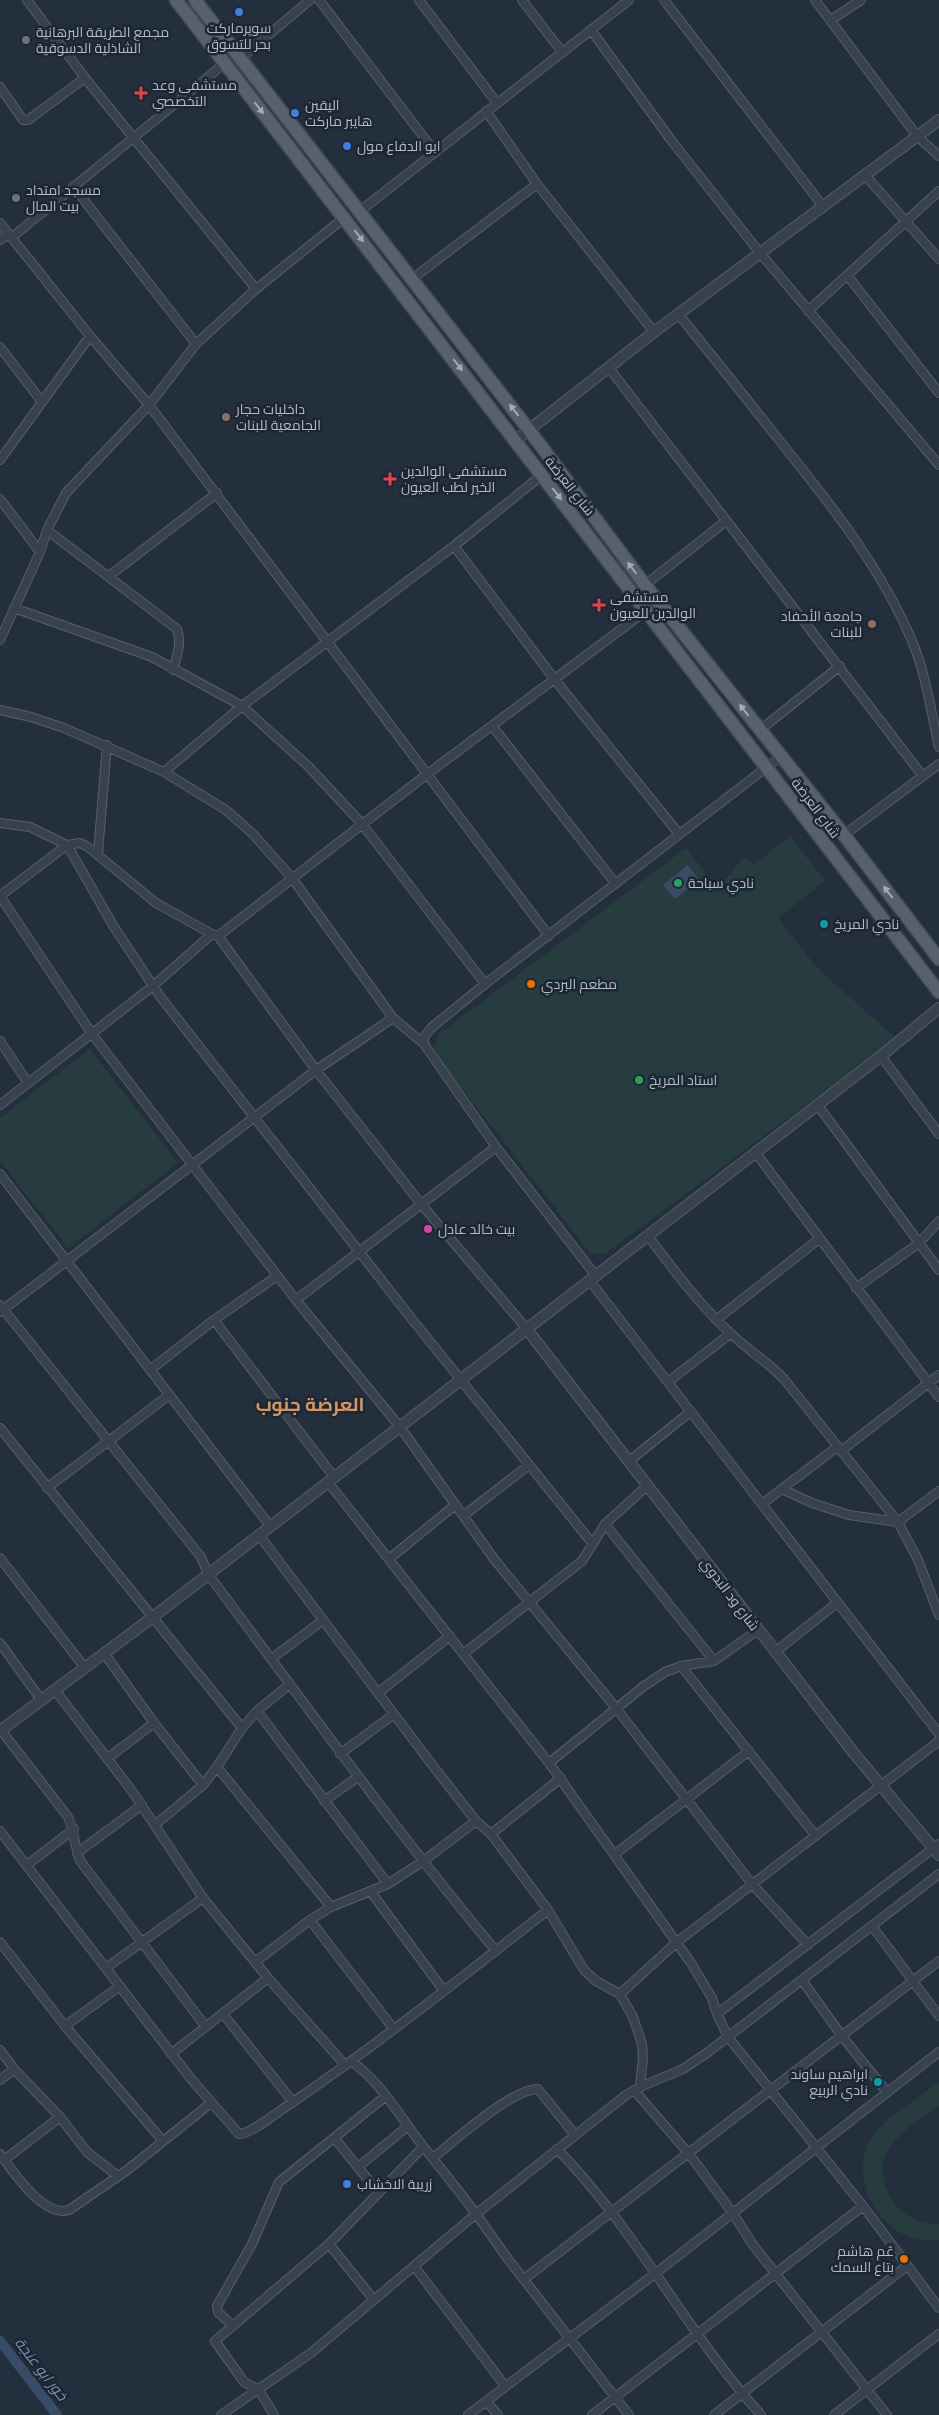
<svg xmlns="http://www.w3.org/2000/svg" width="939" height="2415" viewBox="0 0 939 2415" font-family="'Titillium Web',Cairo,sans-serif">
<rect width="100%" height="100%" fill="#242f3e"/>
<!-- green -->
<path fill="#263c3f" d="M790 836 825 881 778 918 819 970 896 1038 605 1254 590 1253 441 1061 434 1046 438 1035 686 848 718 888 744 857 754 865Z
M90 1049 178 1163 68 1248 0 1161V1118Z
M939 2082V2105C920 2119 897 2133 886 2154 882 2162 882 2172 884 2181 890 2207 911 2224 939 2224V2240C927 2240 917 2241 905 2235 867 2218 847 2162 878 2129 893 2113 921 2096 939 2082Z"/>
<!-- water -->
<path fill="#394c67" d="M688 865 699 880 675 899 663 885Z"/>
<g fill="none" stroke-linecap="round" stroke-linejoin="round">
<!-- canal -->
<path stroke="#394c67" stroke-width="10" d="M0 2341 57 2415"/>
<defs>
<path id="minor" d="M27 0 85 78 256 289
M319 0 435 152
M419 0 497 103
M522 0 562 52
M664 0 822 205
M815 0 917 136 939 156
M831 20 861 0
M591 30 671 140 760 253 939 465
M240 59 310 0
M0 87 23 120H28L85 78
M486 111 537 184 654 332
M865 175 939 259
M73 186 196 344
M359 212 629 0
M0 223 90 336 149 405 549 936
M11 238 225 63
M0 240 8 234
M847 275 939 393
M412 279 537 184
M808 311 939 191
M679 315C714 358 749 402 783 445 832 506 881 568 912 641 926 674 931 712 939 747
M0 347 42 402
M609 368 922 775
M0 460 90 336
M0 499 40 552
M47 530 177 629C182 643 177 656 173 670
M454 546 555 680 679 834
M109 576 217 493
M645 585 726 521
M14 608 152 657 242 706 309 767 362 824 485 984
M0 640 40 552 47 530 66 493 149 405 196 344 256 289 344 218
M0 710 31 717 64 728 164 772 226 810 253 834 292 878 393 1018 424 1044 496 1147 596 1276
M493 727 615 883
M760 730 840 666
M164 772 242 706 454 546 542 475
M0 823 30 827 67 845 114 927 159 995 411 1318 592 1543
M844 835 939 764
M98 853 107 745
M0 896 92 1034 296 1300 400 1427 494 1559 616 1708 752 1884 808 1945
M0 896 67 845 80 843 88 847 156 903 212 934
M218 936 316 1070 421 1204 526 1328
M0 1041 28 1083
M424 1044V1037L431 1028 485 984 780 757
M881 1056 939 1134
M817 1104 939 1270
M0 1105 153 986 212 934 218 936 426 775 647 610
M755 1152 939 1397
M0 1174 270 1526
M648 1236C673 1269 698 1303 728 1331 746 1349 767 1361 784 1379L898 1522 918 1560 939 1615
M590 1281 939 1734
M856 1288 919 1243 939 1221
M296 1300 496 1147
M0 1305 201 1557 208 1574C303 1701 394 1829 496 1951
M0 1312 316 1070 393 1018
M214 1320 334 1477
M716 1320 819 1239
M150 1370 214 1320 277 1276
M668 1382 730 1334
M0 1428 242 1728
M841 1451 939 1375
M628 1462 690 1412
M328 1482 549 1763 691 1963 712 1998 717 2014 728 2037 863 2206 939 2308
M47 1488 169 1395
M782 1489 812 1503 849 1515 898 1522 939 1491
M762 1504 837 1447
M463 1516 529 1465
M605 1524 714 1661
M259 1535 433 1766 476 1821 491 1834 548 1910 584 1970 596 1981 620 1994 633 2017 642 2044 643 2058 640 2087
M0 1558 85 1668
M389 1559 454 1506
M0 1643 42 1701
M775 1652 837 1603
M104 1653 154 1723 203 1785
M463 1654 582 1561 605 1524 647 1486
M271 1659 322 1621
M681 1666 815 1835
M55 1690 132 1791 203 1898 268 1978 345 2065
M378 1693 450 1636
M257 1711 388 1884
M1 1730 68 1817C75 1832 74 1848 81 1862L206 2027
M340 1754 394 1714
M108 1758 154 1723
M549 1763 644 1686 665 1672 681 1666 714 1661 758 1630
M217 1767 242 1728 257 1711 290 1684
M324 1801 358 1777
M155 1825 203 1785 217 1767 331 1907
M0 1831 192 2080 239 2134C251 2134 276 2113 287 2106 377 2045 462 1977 548 1910
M491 1834 561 1778
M77 1853 142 1805
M614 1855 749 1751
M27 1865 74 1829
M371 1892 444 1991
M310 1920 393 2028
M872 1926 939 2016
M0 1942 65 2026 163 2141
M255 1962 310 1920 331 1907 388 1884 422 1862 476 1821
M106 1968 203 1898
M802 1980 841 2035 887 2092
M620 1994 677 1942 939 1741
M223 2014 293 2102
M717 2014 939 1844
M65 2026 120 1986
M0 2050 14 2069 60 2117 87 2152 118 2176
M171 2054 268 1978
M351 2061C383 2084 399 2116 423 2146 441 2169 459 2191 476 2214L414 2266 505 2386
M0 2080 14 2069
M634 2090 689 2154 732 2212 753 2245 887 2415
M335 2139 379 2193
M557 2149C636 2229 686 2332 761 2415
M0 2154C13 2172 44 2218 69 2210L126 2171 211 2103
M433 2158C455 2140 512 2089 538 2089L542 2094 575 2135
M4 2160 60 2117
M358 2167 408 2126
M329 2244 374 2300
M524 2279 939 1961
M233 2326 218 2312 217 2306 252 2244 279 2182 386 2096
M486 2401 498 2415
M221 2415 311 2353 414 2266
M274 2415 259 2390 244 2382 215 2341 329 2244 423 2147
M468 2415 656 2273 939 2052
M592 2415 863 2206
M629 2415 508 2259 476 2214 626 2095 640 2087 683 2069 707 2053 939 1874
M714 2415 907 2266
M834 2415 939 2334"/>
<path id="tertiary" d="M516 440 654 332 939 120
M526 1328 853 1752 939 1855
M0 1731 153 1617 881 1056 939 1008"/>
<path id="primary" d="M176 0 939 992
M195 0 529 430 645 585 844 835 939 959"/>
</defs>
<!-- minor casing -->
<use href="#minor" stroke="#565f6c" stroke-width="10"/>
<!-- tertiary casing -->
<use href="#tertiary" stroke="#565f6c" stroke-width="12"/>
<!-- primary casing -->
<use href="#primary" stroke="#414a57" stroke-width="15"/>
<!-- minor -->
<use href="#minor" stroke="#38414e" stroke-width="8"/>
<!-- tertiary -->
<use href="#tertiary" stroke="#38414e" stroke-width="10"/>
<!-- primary -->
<use href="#primary" stroke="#56606e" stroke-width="12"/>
</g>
<!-- one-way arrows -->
<defs><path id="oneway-solid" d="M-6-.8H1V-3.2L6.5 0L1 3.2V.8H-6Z" transform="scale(1.25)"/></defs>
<g fill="#a1aab7">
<use href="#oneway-solid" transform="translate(259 108) rotate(52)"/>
<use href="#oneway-solid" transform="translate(359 236) rotate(52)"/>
<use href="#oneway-solid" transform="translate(458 365) rotate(52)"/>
<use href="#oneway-solid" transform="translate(514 410) rotate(-128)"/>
<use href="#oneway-solid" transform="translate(557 494) rotate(52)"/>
<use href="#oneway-solid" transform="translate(632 568) rotate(-127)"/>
<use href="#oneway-solid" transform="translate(744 710) rotate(-128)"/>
<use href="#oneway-solid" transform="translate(888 892) rotate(-128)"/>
</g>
<!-- markers -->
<g fill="#3f7fe0" stroke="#1d2633" stroke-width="2">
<circle cx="239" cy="12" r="5"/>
<circle cx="295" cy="113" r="5"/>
<circle cx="347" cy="146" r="5"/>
<circle cx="347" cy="2184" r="5"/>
</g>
<g fill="#6b7280" stroke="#1d2633" stroke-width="2">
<circle cx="26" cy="40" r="5"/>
<circle cx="16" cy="198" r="5"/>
</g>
<g fill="#e0444e" stroke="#1d2633" stroke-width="2">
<path d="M138.5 85.5h5v5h5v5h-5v5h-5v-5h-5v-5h5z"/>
<path d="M387.5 471.5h5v5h5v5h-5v5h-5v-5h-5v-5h5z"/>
<path d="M596.5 597.5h5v5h5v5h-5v5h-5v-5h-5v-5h5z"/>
</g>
<g fill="#8d6e63" stroke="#1d2633" stroke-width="2">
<circle cx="226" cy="417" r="5"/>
<circle cx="872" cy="624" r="5"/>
</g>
<g fill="#2e9e5b" stroke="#1d2633" stroke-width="2">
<circle cx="678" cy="883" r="5"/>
<circle cx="639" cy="1080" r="5"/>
</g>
<g fill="#0f9aa8" stroke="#1d2633" stroke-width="2">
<circle cx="824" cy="924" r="5"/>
<circle cx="878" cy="2082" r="5"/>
</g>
<g fill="#e8710a" stroke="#1d2633" stroke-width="2">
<circle cx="531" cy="984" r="5"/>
<circle cx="904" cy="2259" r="5"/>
</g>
<circle fill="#d1479c" stroke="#1d2633" stroke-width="2" cx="428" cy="1229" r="5"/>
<g text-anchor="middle" stroke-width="5" stroke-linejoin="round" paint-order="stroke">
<!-- poi labels -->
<g font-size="14" fill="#b4bcc9" stroke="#1d2633" text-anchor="start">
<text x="239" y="33" text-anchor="middle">سوپرمارکت<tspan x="239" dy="16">بحر للتسوق</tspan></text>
<text x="36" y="37">مجمع الطريقة البرهانية<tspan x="36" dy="16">الشاذلية الدسوقية</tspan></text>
<text x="152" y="90">مستشفى وعد<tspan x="152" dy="16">التخصصي</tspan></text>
<text x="305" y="110">اليقين<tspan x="305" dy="16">هايبر ماركت</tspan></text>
<text x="357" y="151">ابو الدفاع مول</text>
<text x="26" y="195">مسجد امتداد<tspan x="26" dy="16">بيت المال</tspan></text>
<text x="236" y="414">داخليات حجار<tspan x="236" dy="16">الجامعية للبنات</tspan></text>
<text x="401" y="476">مستشفى الوالدين<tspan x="401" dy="16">الخير لطب العيون</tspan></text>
<text x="610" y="602">مستشفى<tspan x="610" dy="16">الوالدين للعيون</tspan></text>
<text x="862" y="621" text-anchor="end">جامعة الأحفاد<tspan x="862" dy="16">للبنات</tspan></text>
<text x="688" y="888">نادي سباحة</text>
<text x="834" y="929">نادي المريخ</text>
<text x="541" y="989">مطعم البردي</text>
<text x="649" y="1085">استاد المريخ</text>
<text x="438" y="1234">بيت خالد عادل</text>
<text x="868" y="2079" text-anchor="end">ابراهيم ساوند<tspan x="868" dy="16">نادي الربيع</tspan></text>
<text x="357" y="2189">زريبة الاخشاب</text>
<text x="894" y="2256" text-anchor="end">عّم هاشم<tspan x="894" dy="16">بتاع السمك</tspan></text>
</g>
<!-- street labels -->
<g font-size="14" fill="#b4bcc9" stroke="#1d2633">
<text transform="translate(570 486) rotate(52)" y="5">شارع العرضة</text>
<text transform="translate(816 808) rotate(53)" y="5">شارع العرضة</text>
<text transform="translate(730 1594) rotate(53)" y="5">شارع ود البدوي</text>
</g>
<!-- water labels -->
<g font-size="15" font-style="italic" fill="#7c92b1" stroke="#1d2633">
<text transform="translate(41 2369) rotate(52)" y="5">خور ابو عنجة</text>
</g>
<!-- district labels -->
<g font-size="19" font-weight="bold" fill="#d59563" stroke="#1d2633">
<text x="310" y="1411">العرضة جنوب</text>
</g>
</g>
</svg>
